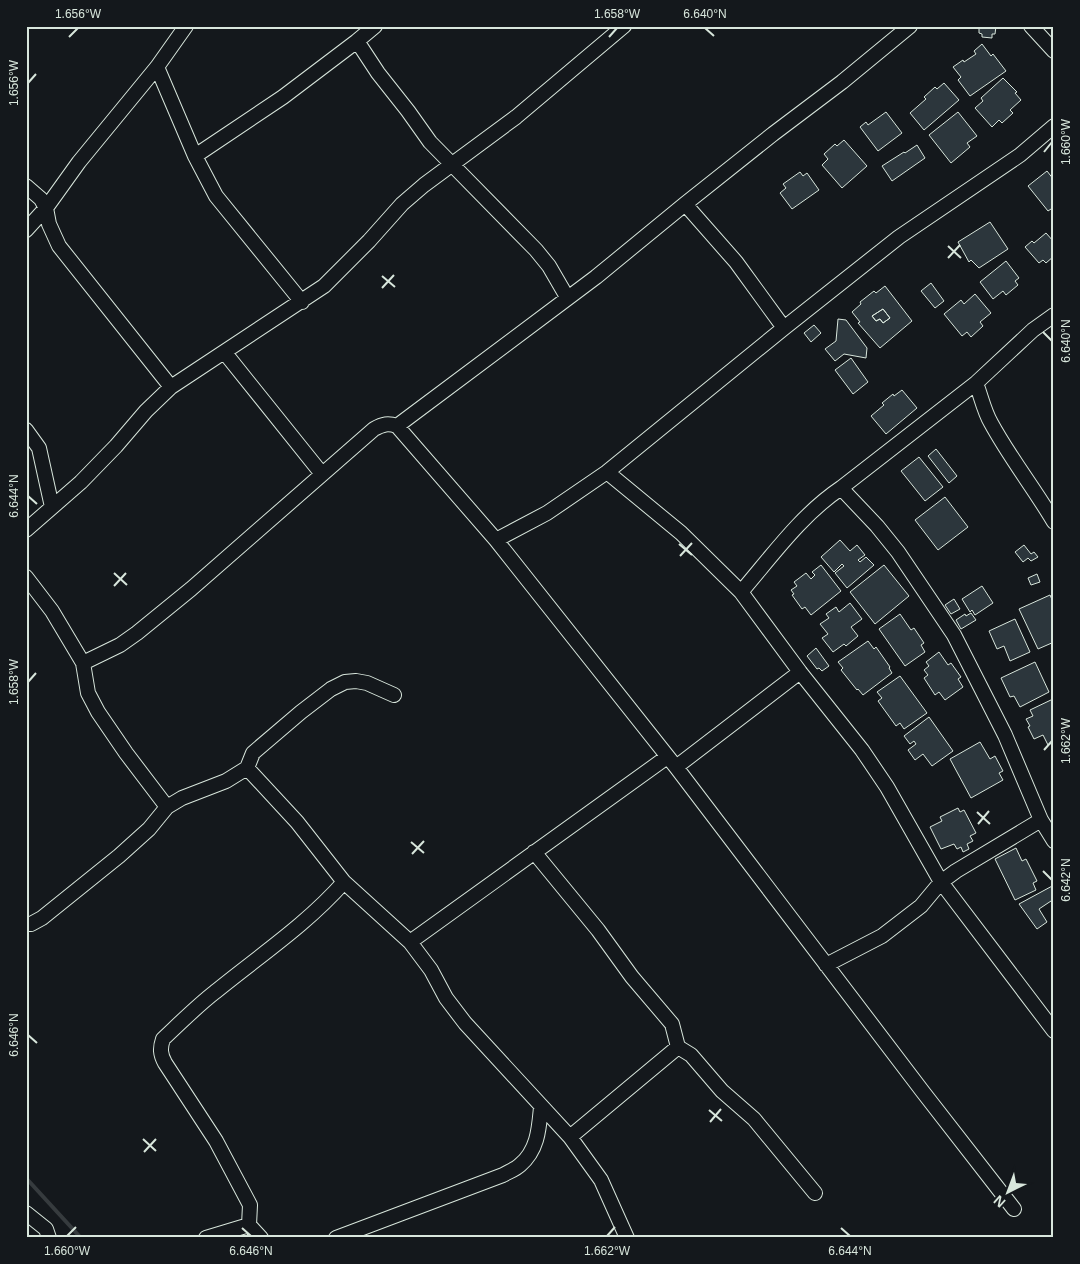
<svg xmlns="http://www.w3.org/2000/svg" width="1080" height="1264" viewBox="0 0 1080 1264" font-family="Helvetica,sans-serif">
<rect width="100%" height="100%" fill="#14181c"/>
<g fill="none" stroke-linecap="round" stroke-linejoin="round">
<!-- stream -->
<path stroke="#363b3e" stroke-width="4" d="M26 1178 81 1238"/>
</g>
<!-- building -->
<path fill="#2c363c" stroke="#d8e6dc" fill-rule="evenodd" d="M979 26H996L995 34H992V38L982 37V34L979 33Z
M982 44 991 56 993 54 1006 71 970 96 958 80 961 77 953 67 963 60 964 62 976 54 974 51Z
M1003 78 1017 92 1015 93 1021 100 1010 110 1013 113 1002 123 999 120 992 127 975 108 983 101 981 98Z
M944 83 959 100 924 130 910 113 926 99 924 97 935 87 937 89Z
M886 112 902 133 878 151 860 127 866 122 868 125Z
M958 112 977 136 967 143 970 147 951 163 929 135Z
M844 140 867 166 842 188 822 165 828 159 824 154 835 144 837 146Z
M917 145 925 158 892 181 882 166 904 152 905 153Z
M1047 171 1054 180V207L1048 211 1028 186Z
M800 172 803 176 807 173 819 190 792 209 780 193 786 188 783 184Z
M990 222 1008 249 979 268 971 260 969 262 958 242Z
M1046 233 1054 242V256L1046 263 1043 260 1039 263 1025 247 1032 241 1034 243Z
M1006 261 1019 278 1015 281 1018 285 1006 295 1003 291 993 299 980 282Z
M931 283 944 301 935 308 921 291Z
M885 286 912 321 880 348 858 323 860 322 852 312 861 304 860 302 874 291 876 293ZM883 309 890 318 883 323 880 319 876 321 872 316Z
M975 294 991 313 980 322 983 326 971 337 967 332 962 336 944 314 961 300 964 304Z
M883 309 890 318 883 323 880 319 876 321 872 316Z
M838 319 846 320 867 348 866 358 844 354 835 361 825 349 836 341Z
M814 325 821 333 811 342 804 333Z
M851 358 868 382 853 394 835 370Z
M902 390 917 408 886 434 871 416 884 405 882 403 893 394 894 396Z
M936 449 957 476 949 483 928 456Z
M919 457 943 487 925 501 901 471Z
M945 497 968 527 938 550 915 520Z
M840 540 850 551 857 545 865 555 858 560 860 562 866 557 874 565 847 588 835 573 844 566 842 564 834 572 821 557Z
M1024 545 1031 554 1034 552 1038 557 1031 561 1028 558 1023 562 1015 552Z
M821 565 841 591 811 615 805 607 802 609 792 595 794 594 791 590 797 586 794 582 806 573 811 579 815 575 812 572Z
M884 565 909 596 875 624 850 592Z
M1037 574 1040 582 1031 585 1028 578Z
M982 586 993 603 975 615 972 610 970 612 962 599Z
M1050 595 1054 604V642L1038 649 1019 609Z
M954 599 960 609 951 614 945 605Z
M850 603 862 619 851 627 858 636 846 646 844 644 833 652 822 638 828 634 820 624 829 618 826 614 836 607 839 612Z
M971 613 976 620 961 629 956 620 965 614 966 616Z
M900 614 911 630 914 628 924 643 921 645 925 652 905 666 879 629Z
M1015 619 1030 652 1010 661 1004 646 997 649 989 631Z
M868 641 874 649 876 647 890 667 889 668 892 673 863 695 858 689 857 690 841 670 843 668 838 662Z
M816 648 829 666 822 671 819 668 817 669 807 656Z
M939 652 948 665 951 663 961 677 958 679 963 687 945 700 939 692 935 695 924 678 928 675 924 670 929 666 926 662Z
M1035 662 1049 692 1020 707 1014 696 1010 697 1001 678Z
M900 676 927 713 904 729 900 723 896 726 878 701 882 698 877 692Z
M1053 699 1054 742 1048 745 1043 735 1034 739 1028 727 1030 726 1026 719 1033 716 1030 710Z
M929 717 953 751 932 766 923 754 915 760 908 750 916 744 914 741 910 744 904 736Z
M980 742 990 759 995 756 1003 771 999 773 1003 780 971 798 950 759Z
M958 808 960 812 964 810 976 833 970 836 973 841 967 844 969 849 963 852 961 847 957 849 954 844 941 849 930 827 942 821 940 817Z
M1016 848 1022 861 1026 859 1037 881 1033 883 1036 890 1015 900 995 859Z
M1054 885V905L1051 901 1039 909 1047 922 1037 929 1019 904Z"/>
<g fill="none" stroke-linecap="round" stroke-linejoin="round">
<defs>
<path id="minor" d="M375 26 357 41 378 73 408 111 430 142 536 250 549 266 567 297
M1031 26 1054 51
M157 67 195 156 216 196 302 302
M195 156 283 97 357 41
M26 186 41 199 46 208 49 224 59 246 171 387
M685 204 736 262 784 328
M26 230 46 208 79 162 157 67 186 26
M225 353 322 474
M976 383C981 396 984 411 991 423 1010 458 1034 488 1054 522
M397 426 596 277 685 204 773 134 842 82 910 26
M26 430 39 448 52 507
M607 472 681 533 741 592 800 672 862 750 887 787 941 882 1054 1031
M841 488 976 383 1033 330 1054 315
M26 530 81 482 116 446 146 411 171 387 324 286 369 241 402 204 424 185 516 117 624 26
M496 540 547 513 607 472 784 328 899 237 1020 155 1054 126
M26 577 52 611 83 663 88 693 98 712 126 753 167 807
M741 592C772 556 801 515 841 488L877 526 898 552 954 635 1005 735 1041 820 1054 841
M83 663 120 645 137 633 191 589 374 429C383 424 388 423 397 426L496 540 676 767 923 1092 1014 1209
M676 767 800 672
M247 768 297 822 344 882 410 942 431 970 446 998 465 1023 570 1137 601 1180 627 1238
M534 852 598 930 632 977 672 1024 678 1047 691 1055 722 1091 754 1119 815 1193
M26 924H31L42 918 119 856 149 829 167 807 182 798 226 781 247 768 253 753 301 712 331 689 345 682 356 681 367 683 394 695
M410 942 667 757
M826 965 882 936 921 906 941 882 956 871 1041 820
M570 1137 678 1047
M26 1213 46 1229 49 1238
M206 1238 249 1225
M261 1238 249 1225 250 1205 216 1141 165 1063C160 1054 160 1048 163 1039 180 1023 197 1006 215 992 259 956 306 925 344 882
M336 1238 503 1175C508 1172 516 1169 520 1165 538 1150 539 1128 541 1107"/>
</defs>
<!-- minor casing -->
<use href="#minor" stroke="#d8e6dc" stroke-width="16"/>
<!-- minor -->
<use href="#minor" stroke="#14181c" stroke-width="14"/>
</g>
<!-- ticks -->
<path fill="none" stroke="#d8e6dc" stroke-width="2" d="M705 28 714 36M69 37 78 28M609 37 617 28M28 83 36 74M1044 152 1052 142M948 246 961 258M948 258 960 245M382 276 395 287M382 288 394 275M1043 332 1052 341M28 496 37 504M679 544 692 555M680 556 692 543M114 573 127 585M114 586 126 573M28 682 36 673M1044 750 1052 741M977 812 990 824M978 824 989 811M411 842 424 853M412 854 424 841M1043 871 1052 880M28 1035 37 1043M709 1110 722 1121M710 1122 721 1109M143 1139 156 1151M144 1152 156 1139M242 1228 251 1236M841 1228 850 1236M67 1236 76 1227M607 1236 615 1227"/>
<!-- border -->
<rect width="1080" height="1264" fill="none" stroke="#14181c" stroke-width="55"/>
<!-- north arrow -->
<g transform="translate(1008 1192) rotate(222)" stroke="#14181c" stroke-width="4" paint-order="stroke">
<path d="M0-4L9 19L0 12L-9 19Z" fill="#d8e6dc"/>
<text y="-8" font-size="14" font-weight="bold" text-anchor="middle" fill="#d8e6dc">N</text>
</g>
<rect x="28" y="28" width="1024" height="1208" fill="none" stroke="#d8e6dc" stroke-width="2"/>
<g font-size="12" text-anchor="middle" fill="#d8e6dc">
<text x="78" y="18">1.656°W</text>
<text x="617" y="18">1.658°W</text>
<text x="705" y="18">6.640°N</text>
<text transform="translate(14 83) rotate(-90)" y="4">1.656°W</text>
<text transform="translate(1066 142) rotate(-90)" y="4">1.660°W</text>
<text transform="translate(1066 341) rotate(-90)" y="4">6.640°N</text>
<text transform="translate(14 496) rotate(-90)" y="4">6.644°N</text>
<text transform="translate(14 682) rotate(-90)" y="4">1.658°W</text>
<text transform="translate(1066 741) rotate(-90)" y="4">1.662°W</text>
<text transform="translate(1066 880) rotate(-90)" y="4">6.642°N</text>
<text transform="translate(14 1035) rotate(-90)" y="4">6.646°N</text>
<text x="67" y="1255">1.660°W</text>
<text x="251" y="1255">6.646°N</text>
<text x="607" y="1255">1.662°W</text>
<text x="850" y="1255">6.644°N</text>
</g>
</svg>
